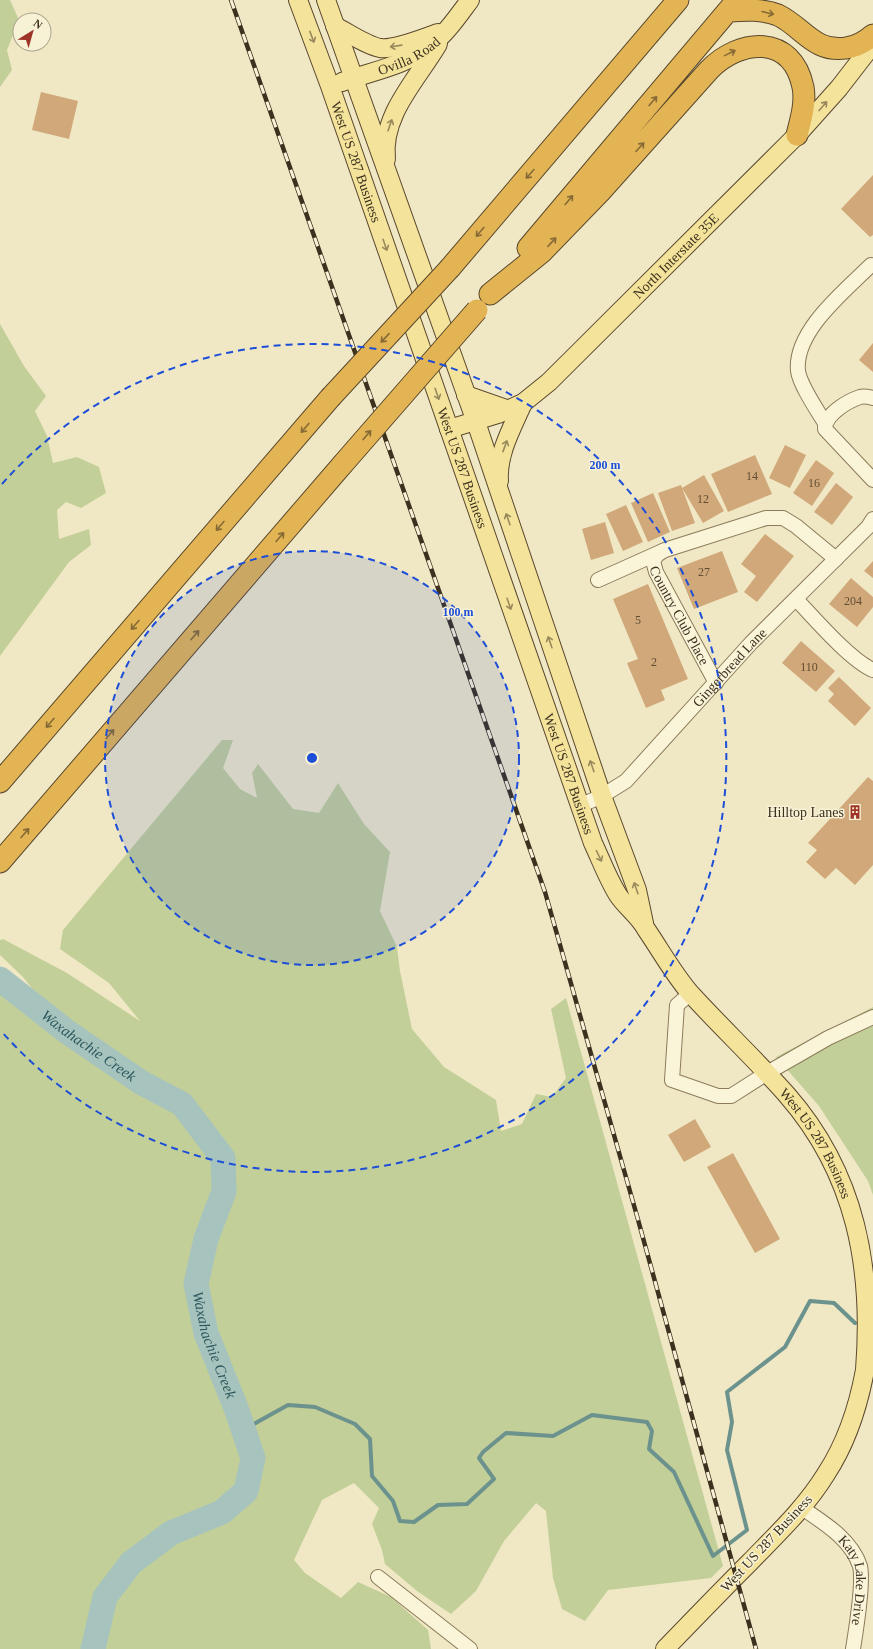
<svg xmlns="http://www.w3.org/2000/svg" width="873" height="1649" viewBox="0 0 873 1649" font-family="'Times New Roman',serif">
<rect width="100%" height="100%" fill="#f0e8c5"/>
<!-- green -->
<path fill="#c2cf98" d="M0 0H10L19 20 7 50 12 70 0 87Z
M0 324 24 366 46 396 35 411 47 436 53 463 77 457 99 467 106 493 81 508 66 502 57 510 59 539 89 529 91 545 69 562 0 656Z
M222 740H233L223 768 240 789 257 798 252 773 258 764 293 809 319 813 338 783 364 824 390 852 380 911 397 947 400 971 412 1029 444 1067 496 1100 501 1131 522 1124 536 1094 552 1097 566 1078 551 1009 566 998 723 1566 711 1578 608 1590 585 1621 562 1609 553 1578 546 1511 536 1503 504 1541 476 1591 451 1614 417 1591 385 1564 382 1550 372 1524 379 1508 354 1483 322 1500 294 1560 305 1573 341 1598 358 1582 391 1597 428 1630 431 1649H0V992L5 990 85 1058 127 1073 87 1036 48 1009 23 977 0 955V940L3 939 67 973 140 1021 109 983 60 949 63 930Z
M873 1007V1195L868 1181 819 1106 776 1057Z"/>
<g fill="none" stroke-linecap="round" stroke-linejoin="round">
<!-- stream -->
<path stroke="#6c928e" stroke-width="4" d="M243 1430 288 1405 315 1407 355 1424 370 1439 372 1476 393 1501 400 1521 414 1522 438 1505 467 1504 494 1479 479 1458 483 1452 506 1433 553 1436 592 1415 647 1422 652 1431 649 1449 674 1472 713 1556 747 1530 727 1450 732 1422 727 1392 785 1347 810 1301 834 1303 855 1323"/>
<!-- river -->
<path stroke="#a7c3be" stroke-width="25" id="s1" d="M0 979 66 1031 142 1083 182 1104 223 1158 224 1191 206 1239 196 1284 206 1333 236 1408 253 1458 246 1491 222 1512 171 1533 131 1563 105 1597 93 1649"/>
</g>
<!-- building -->
<path fill="#d0a879" d="M41 92 78 101 69 139 32 130Z
M873 175V235L870 237 841 209Z
M873 343V372L859 360Z
M785 445 806 455 790 488 769 478Z
M755 455 772 494 728 512 711 474Z
M816 460 834 473 812 506 793 493Z
M704 475 724 511 703 523 682 488Z
M836 483 853 497 832 525 814 512Z
M681 485 695 523 672 531 658 493Z
M653 493 670 532 648 542 631 503Z
M626 505 643 542 623 551 606 514Z
M605 522 614 553 591 560 582 529Z
M765 534 794 556 757 602 744 592 756 576 741 564Z
M722 551 738 592 694 609 677 568Z
M873 561V578L864 571Z
M851 578 873 597V607L857 627 829 604Z
M648 584 688 679 661 690 665 700 646 708 627 663 638 659 613 599Z
M801 641 835 671 816 692 782 663Z
M839 677 871 708 855 726 828 701 834 694 828 688Z
M868 777 873 781V865L855 885 836 868 825 879 806 862 817 850 808 843Z
M695 1119 711 1147 684 1162 668 1135Z
M733 1153 780 1239 755 1253 707 1167Z"/>
<g fill="none" stroke-linecap="round" stroke-linejoin="round">
<defs>
<g id="minor">
<path d="M873 398C869 397 864 396 860 397 848 401 825 414 825 429L873 480"/>
<path d="M825 423C817 410 800 385 798 371 794 331 845 291 871 265"/>
<path id="s2" d="M663 551 657 555 653 561 656 572 716 683"/>
<path d="M598 580 665 550 766 518H783L796 526 836 559"/>
<path d="M796 599C814 618 850 660 873 670"/>
<path id="s3" d="M579 806 602 796 626 781 751 643 868 527 873 519"/>
<path d="M691 993 677 1005 672 1080 718 1096H731L767 1073 828 1038 873 1017"/>
<path id="s4" d="M802 1508C824 1523 851 1539 860 1566 864 1583 856 1630 853 1649"/>
<path d="M378 1577 470 1649"/>
</g>
<g id="major">
<path id="s5" d="M298 0 330 86 593 843C601 860 608 879 618 895 626 907 639 916 646 929 661 951 673 973 690 993 722 1028 756 1060 787 1095 856 1174 873 1268 865 1370 858 1408 847 1442 826 1474 805 1508 777 1534 750 1562 721 1591 693 1620 665 1649"/>
<path d="M326 0 476 422 602 796 637 890 644 923"/>
<path d="M335 26C349 33 365 45 380 48 395 50 423 38 438 33"/>
<path id="s6" d="M342 82C372 71 405 66 430 46 446 34 458 16 470 0"/>
<path d="M386 159C381 115 417 80 438 44"/>
<path d="M466 395 509 410"/>
<path id="s7" d="M449 429 498 414 523 403 549 382 797 135 839 88 873 44"/>
<path d="M499 481C497 454 512 428 523 403"/>
</g>
<path id="highway" d="M729 11C745 10 763 9 778 15 803 27 814 53 846 48 857 47 865 42 873 35
M528 248 737 0
M450 268 678 0
M490 294 542 252 600 192 709 70C740 38 792 34 803 87 806 103 801 119 797 135
M0 782 330 398
M0 862 342 465"/>
</defs>
<!-- minor casing -->
<use href="#minor" stroke="#8c7b5a" stroke-width="16"/>
<!-- major casing -->
<use href="#major" stroke="#5a482e" stroke-width="20"/>
<!-- highway casing -->
<use href="#highway" stroke="#5a482e" stroke-width="23"/>
<!-- minor -->
<use href="#minor" stroke="#faf4d9" stroke-width="14"/>
<!-- major -->
<use href="#major" stroke="#f4e39b" stroke-width="18"/>
<!-- highway -->
<use href="#highway" stroke="#e2b453" stroke-width="21"/>
<defs>
<path id="rail" d="M231 0 545 892 637 1216 756 1649"/>
</defs>
<!-- rail casing -->
<use href="#rail" stroke="#3c301e" stroke-width="4.5"/>
<!-- rail -->
<use href="#rail" stroke="#f7f1d5" stroke-width="3" stroke-dasharray="9" stroke-linecap="butt"/>
<defs>
<path id="highway-bridge" d="M330 398 450 268
M342 465 477 310"/>
</defs>
<!-- highway-bridge casing -->
<use href="#highway-bridge" stroke="#5a482e" stroke-width="23" stroke-linecap="butt"/>
<!-- highway-bridge -->
<use href="#highway-bridge" stroke="#e2b453" stroke-width="21"/>
</g>
<!-- one-way arrows -->
<defs><path id="oneway-shaft" d="M-6 0H5M1.5-3L5.5 0L1.5 3" fill="none" stroke-width="1.6" stroke-linecap="round" stroke-linejoin="round"/></defs>
<g stroke="#876b36">
<use href="#oneway-shaft" transform="translate(768 13) rotate(14)"/>
<use href="#oneway-shaft" transform="translate(730 53) rotate(-26)"/>
<use href="#oneway-shaft" transform="translate(653 101) rotate(-50)"/>
<use href="#oneway-shaft" transform="translate(640 147) rotate(-48)"/>
<use href="#oneway-shaft" transform="translate(530 174) rotate(132)"/>
<use href="#oneway-shaft" transform="translate(569 200) rotate(-50)"/>
<use href="#oneway-shaft" transform="translate(480 232) rotate(130)"/>
<use href="#oneway-shaft" transform="translate(552 242) rotate(-47)"/>
<use href="#oneway-shaft" transform="translate(385 338) rotate(133)"/>
<use href="#oneway-shaft" transform="translate(305 428) rotate(130)"/>
<use href="#oneway-shaft" transform="translate(367 435) rotate(-49)"/>
<use href="#oneway-shaft" transform="translate(220 526) rotate(131)"/>
<use href="#oneway-shaft" transform="translate(280 537) rotate(-49)"/>
<use href="#oneway-shaft" transform="translate(135 625) rotate(131)"/>
<use href="#oneway-shaft" transform="translate(195 635) rotate(-49)"/>
<use href="#oneway-shaft" transform="translate(50 723) rotate(131)"/>
<use href="#oneway-shaft" transform="translate(110 734) rotate(-49)"/>
<use href="#oneway-shaft" transform="translate(25 833) rotate(-49)"/>
</g>
<g stroke="#988a5c">
<use href="#oneway-shaft" transform="translate(312 37) rotate(69)"/>
<use href="#oneway-shaft" transform="translate(396 46) rotate(172)"/>
<use href="#oneway-shaft" transform="translate(823 106) rotate(-49)"/>
<use href="#oneway-shaft" transform="translate(390 125) rotate(-71)"/>
<use href="#oneway-shaft" transform="translate(385 245) rotate(71)"/>
<use href="#oneway-shaft" transform="translate(437 394) rotate(71)"/>
<use href="#oneway-shaft" transform="translate(505 446) rotate(-70)"/>
<use href="#oneway-shaft" transform="translate(508 519) rotate(-109)"/>
<use href="#oneway-shaft" transform="translate(509 604) rotate(71)"/>
<use href="#oneway-shaft" transform="translate(550 642) rotate(-109)"/>
<use href="#oneway-shaft" transform="translate(592 766) rotate(-109)"/>
<use href="#oneway-shaft" transform="translate(599 856) rotate(64)"/>
<use href="#oneway-shaft" transform="translate(636 888) rotate(-109)"/>
</g>
<!-- distance rings -->
<circle cx="312" cy="758" r="207" fill="#1d4ed8" fill-opacity=".12"/>
<g fill="none" stroke="#1d4ed8" stroke-width="2" stroke-dasharray="7 5">
<circle cx="312" cy="758" r="207"/>
<path d="M2 484A414 414 0 1 1 2 1032"/>
</g>
<!-- icons -->
<defs>
<symbol id="building-bare" viewBox="-9 -9 18 18"><path d="M-4-6H4V6H1V3H-1V6H-4ZM-2.5-4.3h1.7v1.8h-1.7ZM.8-4.3h1.7v1.8H.8ZM-2.5-1h1.7V.8h-1.7ZM.8-1h1.7V.8H.8Z" fill="#9e3427" stroke="#f7f1d5" stroke-width="2.5" paint-order="stroke"/></symbol>
</defs>
<g fill-rule="evenodd">
<use href="#building-bare" x="845" y="802" width="20" height="20"/>
</g>
<g text-anchor="middle" stroke-width="3" stroke-linejoin="round" paint-order="stroke">
<!-- number labels -->
<g font-size="12" fill="#614e35">
<text x="752" y="480">14</text>
<text x="814" y="487">16</text>
<text x="703" y="503">12</text>
<text x="704" y="576">27</text>
<text x="853" y="605">204</text>
<text x="638" y="624">5</text>
<text x="654" y="666">2</text>
<text x="809" y="671">110</text>
</g>
<!-- street labels -->
<g font-size="14" fill="#3c301e" stroke="#f7f1d5">
<text dy="5" stroke="none"><textPath href="#s6" startOffset="72">Ovilla Road</textPath></text>
<text dy="5" stroke="none"><textPath href="#s5" startOffset="172">West US 287 Business</textPath></text>
<text dy="5" stroke="none"><textPath href="#s7" startOffset="291">North Interstate 35E</textPath></text>
<text dy="5" stroke="none"><textPath href="#s5" startOffset="496">West US 287 Business</textPath></text>
<text dy="5" stroke="none"><textPath href="#s2" startOffset="75">Country Club Place</textPath></text>
<text dy="5" stroke="none"><textPath href="#s3" startOffset="207">Gingerbread Lane</textPath></text>
<text dy="5" stroke="none"><textPath href="#s5" startOffset="820">West US 287 Business</textPath></text>
<text dy="5" stroke="none"><textPath href="#s5" startOffset="1270">West US 287 Business</textPath></text>
<text transform="translate(766 1543) rotate(-47)" y="5">West US 287 Business</text>
<text dy="5" stroke="none"><textPath href="#s4" startOffset="96">Katy Lake Drive</textPath></text>
</g>
<!-- poi labels -->
<g font-size="14" fill="#3c301e" stroke="#f7f1d5" text-anchor="end">
<text x="844" y="817">Hilltop Lanes</text>
</g>
<!-- water labels -->
<g font-size="15" font-style="italic" fill="#2d595c" stroke="#f7f1d5">
<text dy="5" stroke="none"><textPath href="#s1" startOffset="111">Waxahachie Creek</textPath></text>
<text dy="5" stroke="none"><textPath href="#s1" startOffset="483">Waxahachie Creek</textPath></text>
</g>
</g>
<circle cx="312" cy="758" r="6" fill="#1d4ed8" stroke="#f7f1d5" stroke-width="2"/>
<g font-size="12" text-anchor="middle" font-weight="bold" fill="#1d4ed8" stroke="#f7f1d5" stroke-width="3" stroke-linejoin="round" paint-order="stroke">
<text x="605" y="469">200 m</text>
<text x="458" y="616">100 m</text>
</g>
<!-- north arrow -->
<g transform="translate(32 32) rotate(37)"><circle r="19" fill="#f7f1d5" stroke="#aca48c"/>
<path d="M0-3L7 15L0 10L-7 15Z" fill="#9e3427"/>
<text y="-6" font-size="11" font-weight="bold" text-anchor="middle" fill="#3c301e">N</text>
</g>
</svg>
